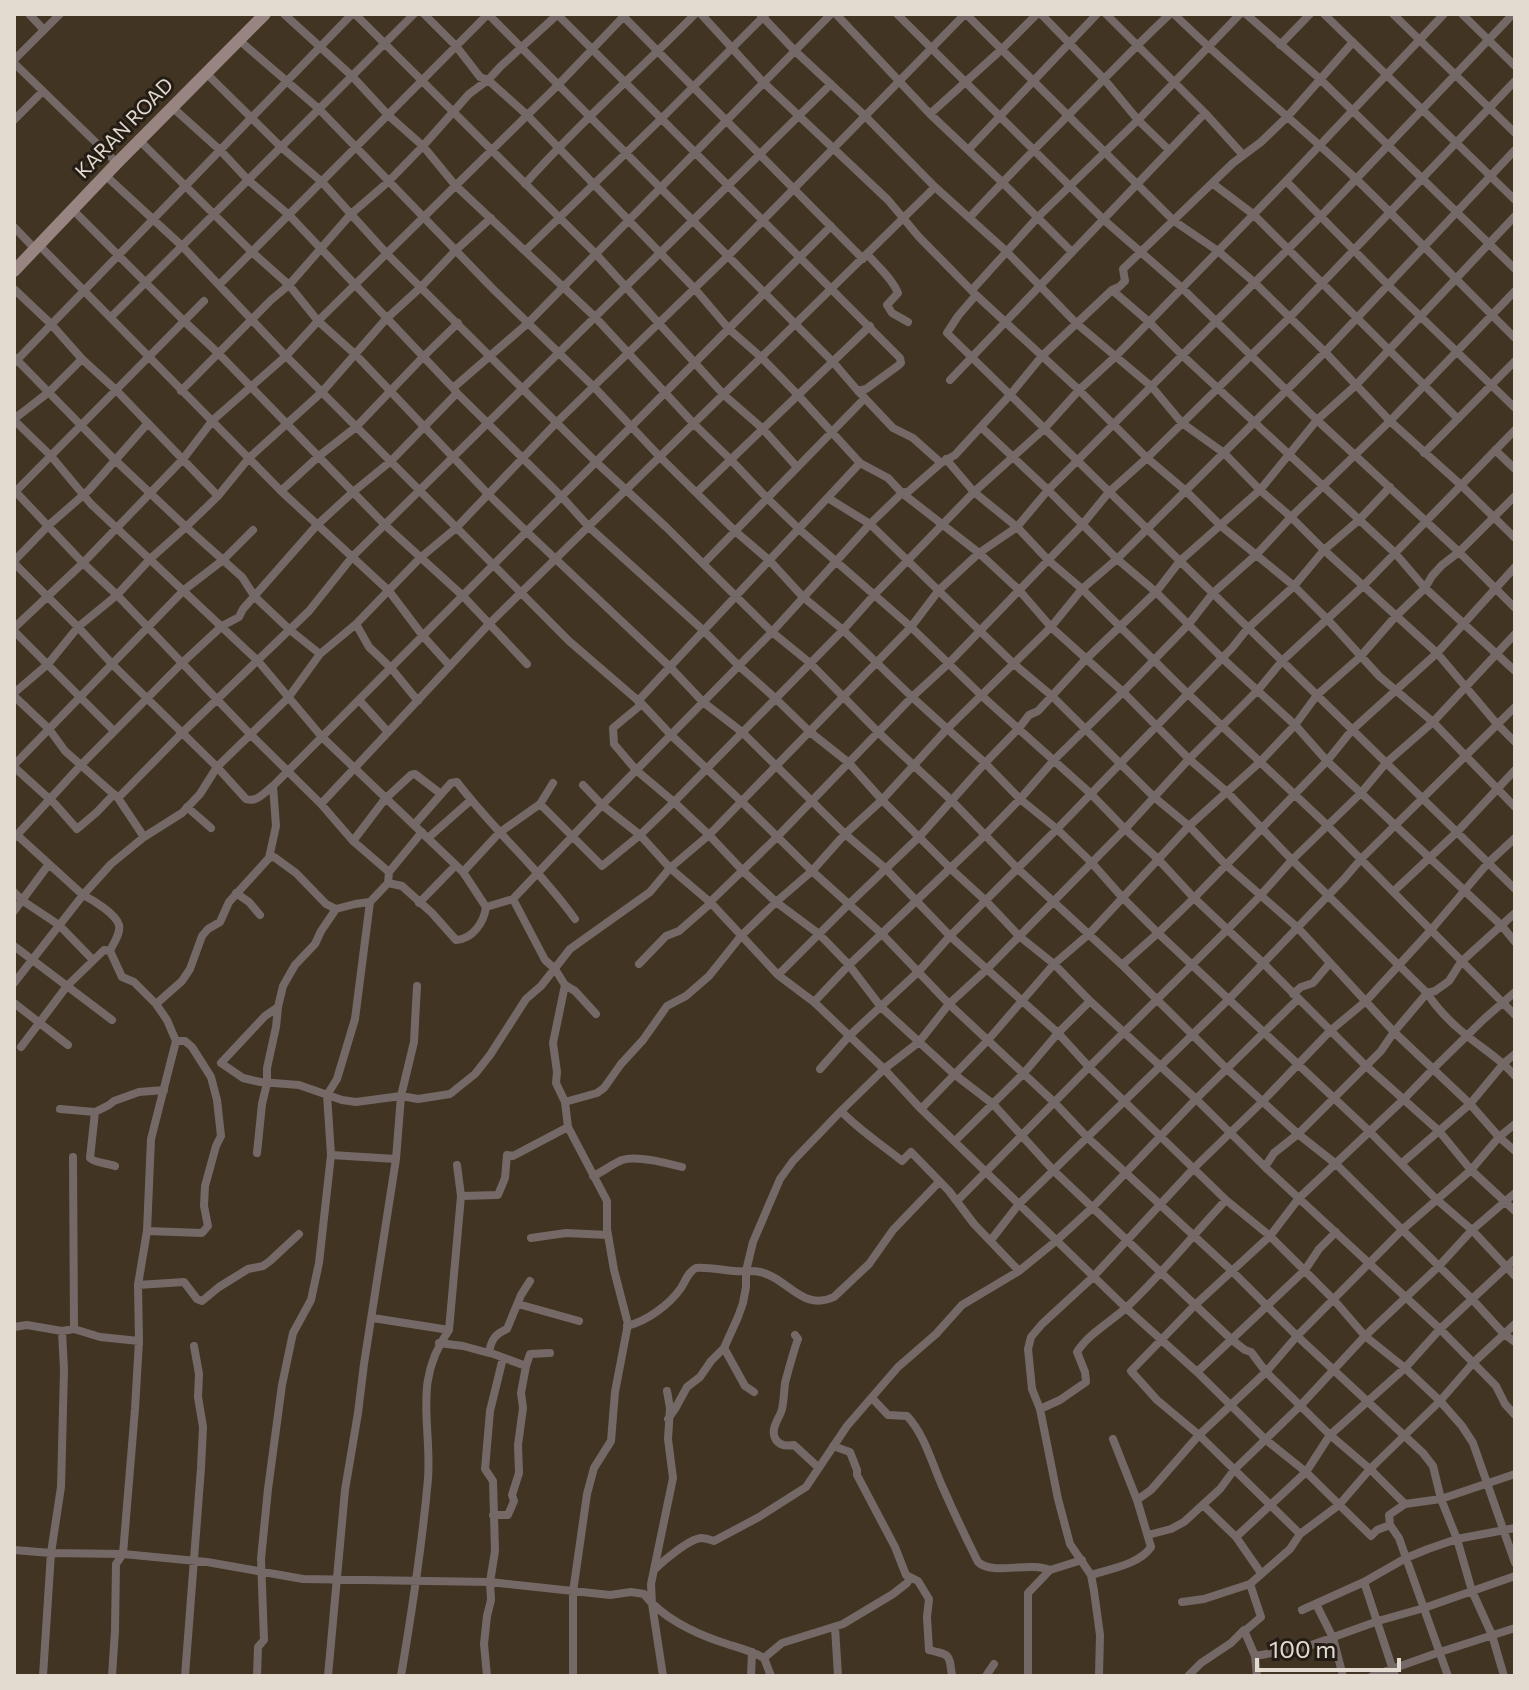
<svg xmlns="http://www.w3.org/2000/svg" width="1529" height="1690" viewBox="0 0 1529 1690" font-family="Commissioner,sans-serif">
<rect width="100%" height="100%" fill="#413422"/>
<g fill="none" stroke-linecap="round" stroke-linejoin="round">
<!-- street -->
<path stroke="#756967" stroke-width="8" d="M29 14 44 30
M284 14 352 76 388 115 423 146 455 185 595 317 694 424 731 460 767 498 799 529 911 627 982 696 1090 793 1125 829 1158 859 1194 898 1263 963 1365 1065 1439 1131 1471 1170 1515 1211
M355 14 595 253 724 395 762 428 797 467
M424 14 456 46 480 77 488 80 526 114 695 289 729 329 762 358 797 394 860 463 888 478 902 493 979 553 1019 590 1051 627 1123 692 1189 759 1227 792 1292 860 1427 993C1438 1010 1451 1023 1466 1035 1483 1049 1501 1059 1515 1076
M488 14 833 362 858 391 893 428 913 438 941 463
M557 14 900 358 901 363 899 365 866 389 858 391
M701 14 763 82 888 200 919 237 976 295 1079 390 1147 458 1186 491 1221 526 1294 586 1328 620 1379 676 1433 722 1515 807
M760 14 795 51 865 116 935 187 1006 251 1076 323 1152 387 1182 423 1224 453 1260 490 1291 517 1324 550 1437 653 1497 724 1515 742
M836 14 930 114 1002 182 1072 252
M897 14 1104 220 1182 288 1317 420 1459 552 1515 608
M966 14 1174 221 1218 251 1255 283 1325 352 1390 421 1462 486 1515 538
M1041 14 1104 79 1138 120 1169 150
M1106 14 1205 113 1243 155
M1174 14C1232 71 1296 122 1355 178 1409 230 1461 285 1515 338
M1246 14 1320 79 1515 269
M1324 14 1515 200
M1393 14 1515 133
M1462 14 1515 66
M622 15 863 259
M239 40 319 109 493 289 594 387 660 457 735 531 770 561 803 597 843 630 912 697 985 763 1020 799 1057 829 1091 862 1122 897 1158 933 1369 1131 1436 1199 1472 1230 1515 1276
M1280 45 1310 14
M14 60 60 14
M14 63 117 163
M206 73 281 147 322 182 387 254 596 462 666 527 772 632 810 663 879 733 951 800 1018 869 1122 965 1227 1069 1298 1134 1336 1164 1472 1299 1504 1334 1515 1342
M172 107 221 151 248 180 289 215 453 388
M930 114 1002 49 1037 14
M14 120 43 91
M139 140 252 252 289 285 318 321 356 355 488 494 527 532 670 667 703 702 742 732 845 834 885 868 950 936 1058 1033 1089 1067 1226 1200 1270 1236 1334 1300 1365 1336 1405 1368 1440 1401 1462 1426 1473 1443 1515 1563
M968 150 1097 14
M105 175 182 246 286 356 569 641 642 704 671 735 742 802 812 871 882 934 949 1004 1055 1103 1088 1138 1232 1271 1297 1336 1423 1453 1433 1466 1441 1499 1457 1539 1472 1591 1492 1635 1504 1676
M1286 181 1388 285 1515 408
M1212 183 1253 214 1458 419
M525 184C578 124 639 71 695 14
M72 209 184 321 219 354 385 525 463 596 527 664
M970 217C1013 170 1059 125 1104 79 1126 57 1147 35 1170 14
M14 227 35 249
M39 245 281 491 389 591 423 636 450 666
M526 250 662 118 765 15
M868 255C878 267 892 278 898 293L887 305 892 313 908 322
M219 285 488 14
M14 289 51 324 82 359 116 390 218 496
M972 290 1038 217 1138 120 1240 14
M1112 290 1149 322 1182 355 1395 553 1425 588 1515 671
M976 295 958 316 947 333 1515 889
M111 317 414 14
M15 358 115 460 186 527 242 577 255 597 290 630 320 654
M14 363 352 14
M950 380 1205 113
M181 391 271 300 289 285 351 214 388 182 423 146 469 94 488 80 501 66 558 14
M457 393 562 497 589 527 704 631 739 666 775 698 810 732 849 763 882 800 951 869 986 901 1019 936 1054 964 1090 1001 1196 1099 1265 1167 1440 1329 1496 1386 1505 1404 1515 1415
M14 419 49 392 82 359
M14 420 51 456 91 504 258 661 322 737 463 872 486 907C484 922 473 939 456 940L432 913 402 886 388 883
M981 427 1048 490 1117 559 1156 592 1221 657 1295 725 1327 761 1502 926 1515 942
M1495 450 1515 469
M1424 453 1515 361
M946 459 974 492 1017 527 1048 560 1082 589 1187 693 1328 826 1515 1015
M14 490 83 563 117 595 251 735 321 804 353 841 389 872
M281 491 319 456 356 427 422 358 458 323
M697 492 870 326
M14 493 204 301
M828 498 870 524 1014 664 1052 696 1154 797 1189 826 1225 864 1298 928 1394 1032 1470 1104 1499 1137 1515 1151
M14 561 49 525 89 490 148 423
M14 563 78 627 113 665 217 767 288 698 320 654 356 624 420 558 456 528 557 422 728 256 965 14
M704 563 865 398
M356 624 369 647 391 668 418 701
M14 628 83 563 183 459 213 420 286 356 318 321 558 85 626 14
M14 631 114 731
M14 693 48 664 78 627 117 595 150 559 186 527 218 496 249 458 322 392 386 319 421 287 456 250 491 218
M14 696 49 729 65 751 118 798 144 837
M359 700 388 732
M638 701 860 463
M642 704 613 728 614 744 636 770 674 802 709 835 743 871 776 902 819 934 849 965 881 1007 954 1074 993 1104 1053 1170 1232 1340 1245 1350 1251 1352 1266 1372 1330 1435 1370 1469 1405 1504
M14 765 184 590 223 560 253 530
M14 767 55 804 77 829 97 812 114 794
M583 785 602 805 640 835 670 868 711 903 778 975 814 1002 884 1069 921 1109 1126 1308 1197 1372 1266 1440 1306 1472 1371 1536 1377 1530 1390 1525 1389 1515 1405 1504 1441 1499 1515 1474
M118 798 183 732 309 611 353 556 831 84
M321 804 489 624 935 187
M540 804 602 866 640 835 674 802 843 630 875 594 974 492 1044 429 1079 390 1116 356 1286 181 1444 14
M187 807 211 828
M414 825 451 783 457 782C494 831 540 870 575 919
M14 833 17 835 81 765 182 663 222 626 239 617 243 609 317 525 353 492 391 461 457 393 453 388 528 323 831 14
M14 838 17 835 83 895 111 864 144 837 182 813 200 794 217 767 246 799C256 803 265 792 273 786L831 226
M428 838 471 800
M353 841 385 799 411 775 415 774 441 794
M269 858 276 826 273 786
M463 872 499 833 540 804 553 783
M1394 891 1457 832 1515 770
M14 892 23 901 59 925 93 960
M236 893 249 902 260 915
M513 899 545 960 555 969 565 985 575 991 596 1014
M419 903 456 865
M709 903 778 836 912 697 948 664 1082 525 1109 492 1147 458 1290 317 1515 81
M486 907 513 899 602 805 772 632 870 524 902 493 909 491 941 463 955 455 1010 395 1042 356 1112 290 1119 287 1125 281 1123 269 1233 163 1261 142 1288 116 1353 42
M14 911 49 864
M14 946 112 1020
M110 951 122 977 134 982 156 1004 167 1020 176 1041 151 1139 147 1231 138 1285 139 1341 135 1409 123 1554 116 1564 115 1631 112 1676
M639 964 666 936 679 931 711 903
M1122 965 1158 933 1194 898 1327 761 1352 730 1437 653 1515 567
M778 975 849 904 920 836 985 763 1019 728 1029 715 1038 711 1085 660 1156 592 1180 561 1260 490 1317 420 1355 386 1515 216
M14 983 83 895C93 900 116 914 119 925 121 933 113 944 110 951L104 950 67 986 21 1047
M565 985 553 1043 557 1072 556 1083 565 1102 568 1127 607 1201V1229L614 1270 628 1324 615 1392 611 1441 594 1468 587 1494 573 1592V1676
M1293 994 1301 987 1313 983 1330 963
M814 1002 849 965 985 835 1020 799 1054 760 1123 692 1188 625 1213 593 1257 554 1291 517 1390 421 1515 291
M14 1003 68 1045
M156 1004 182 981 190 969 202 936 208 929 220 922 229 902 269 858 274 857 296 873 326 904 336 909
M278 1007 265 1016 221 1063 243 1078 260 1082 299 1085 342 1100 356 1102 401 1096 418 1099 450 1094 475 1074 490 1055 526 999 541 986 570 949 650 892 670 868 709 835 911 627 939 590 979 553 1017 527 1048 490 1321 216 1513 14
M820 1069 849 1036 919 971 950 936 1057 829 1232 648 1248 628 1294 586 1324 550 1359 520 1390 487
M565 1102 597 1093 604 1088 621 1064 643 1040 667 1006 686 996 709 976 741 936 776 902 812 871 845 834 882 800 947 729 1051 627 1082 589 1117 559 1325 352 1515 150
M60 1109 95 1112 109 1105 114 1101 139 1092 164 1090
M921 1109 988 1040 1054 964 1089 934 1189 826 1260 762 1295 725 1317 695 1360 657 1395 617 1425 588 1432 576 1442 565 1459 552 1515 496
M841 1111C859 1130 881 1144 902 1161L911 1152 949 1191 974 1224 1019 1271
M95 1112 90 1158C95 1163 107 1163 115 1166
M955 1141 1024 1073 1058 1033 1090 1001
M257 1153 262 1104 267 1083V1068L276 1027 278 1007 283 986 295 965 315 944 321 931 336 909 355 904 370 902 388 883 389 872 422 832
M331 1155 396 1159
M73 1157 74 1329
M1402 1163 1470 1104 1504 1063 1515 1054
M1265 1167 1274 1153 1298 1134 1381 1051 1394 1032 1427 993 1435 991 1449 981 1461 962 1515 913
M593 1176C603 1172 612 1164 622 1160 637 1155 667 1163 682 1167
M461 1196 498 1195 505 1178 507 1155 513 1156 568 1127
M957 1201 1089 1067 1227 930 1260 896 1292 860 1361 793 1386 763 1433 722 1515 634
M147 1231 202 1233 208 1226 204 1206 205 1186 216 1146 221 1136 217 1100 211 1077 192 1047 185 1041H176
M531 1238 566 1233 608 1235
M991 1240 1019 1204 1228 1000 1344 879 1361 859 1515 707
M138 1285 184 1282 197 1299 202 1301 219 1287 248 1269 263 1266 270 1261 299 1234
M518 1304 579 1321
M373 1318 449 1330
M627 1326C647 1321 669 1305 681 1288 686 1280 688 1272 696 1268 709 1267 721 1270 734 1271 743 1272 751 1270 760 1272 788 1278 802 1312 834 1297L869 1264 893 1230 939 1182
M14 1327 27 1325 62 1331 74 1329 100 1337 139 1341
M795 1335 798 1339C793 1353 789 1368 785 1383 784 1392 784 1400 782 1409 780 1418 769 1429 776 1440 780 1446 788 1446 794 1445L819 1468
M439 1343 463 1346 489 1353C491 1340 495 1334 507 1329L521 1295 530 1281
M488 1352 526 1366 530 1354 550 1353
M1197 1372 1305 1270 1319 1249 1336 1232
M754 1392 745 1386 724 1348 738 1317 743 1303 746 1287V1271L753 1242 780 1179 793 1161 841 1111 884 1069 919 1042 949 1004 986 970 1125 829 1189 759 1258 690 1282 661 1363 586 1515 430
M872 1398 888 1415 907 1416C925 1435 932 1464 943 1488 954 1513 966 1538 978 1562 993 1576 1028 1561 1050 1570
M1040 1409 1060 1400 1086 1382 1085 1372 1077 1352C1089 1333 1111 1322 1128 1306 1163 1273 1193 1235 1226 1200
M668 1419 675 1409 687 1387 700 1377 711 1361 724 1348
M1113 1439 1137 1500
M833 1446 850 1452 857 1470V1475L895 1547 906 1575 918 1581 929 1599 927 1617 929 1650C951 1655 949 1654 952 1676
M1203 1505 1236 1537 1261 1573
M493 1515H508L514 1501 512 1495 519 1473 518 1445 523 1408 521 1393 526 1366
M1390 1525 1399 1538 1406 1558 1448 1676
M1300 1534 1199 1435 1157 1400 1131 1371 1196 1304 1270 1236 1299 1198 1404 1099 1433 1069 1484 1019 1515 992
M1148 1535 1171 1529 1184 1522 1220 1489 1234 1470 1301 1405 1365 1336 1439 1266 1472 1230 1515 1193
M1236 1537 1306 1472 1330 1435 1405 1368 1440 1329 1515 1259
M14 1550 51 1553 123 1554 207 1562 303 1579 490 1582 610 1595 631 1592 644 1594C661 1617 694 1633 721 1642 735 1647 750 1650 764 1658L782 1643 843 1624 893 1594 907 1583 910 1578
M654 1570C663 1561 689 1539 701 1538 704 1538 711 1540 714 1541L759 1517 806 1487 847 1426 898 1367 936 1334 962 1305 1019 1271 1056 1241 1092 1208 1196 1099 1298 999
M1091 1575C1110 1569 1140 1564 1151 1547L1137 1500 1151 1490 1199 1435 1266 1372 1297 1336 1402 1230 1471 1170 1499 1137 1515 1124
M1364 1582 1395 1676
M1182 1602 1204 1599 1250 1584
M1316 1604 1333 1638 1343 1676
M1302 1610 1364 1582 1406 1558 1428 1549 1457 1539 1515 1528
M835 1627 838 1676
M1244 1630 1255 1656 1257 1676
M1255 1656 1306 1647 1378 1621 1424 1608 1515 1576
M764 1658 771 1676
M43 1676 51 1553 61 1487 64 1370 62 1331
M185 1676 201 1468 203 1427 198 1397 199 1374 194 1346
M257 1676 258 1647 264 1640 261 1559 268 1489 282 1385 293 1333 311 1300 319 1263 331 1155 327 1095 337 1079 355 1019 370 902
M328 1676 345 1490 358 1413 364 1364 396 1159 401 1096 414 1042 417 986
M401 1676C412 1611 422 1545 428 1479 432 1423 412 1382 449 1330L461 1196 457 1165
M487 1676 484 1644 487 1616 491 1600 490 1582 495 1551 493 1481 485 1469 490 1411 503 1358
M663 1676 652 1604 651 1584 673 1478 668 1439 670 1408 667 1391
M751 1676 752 1652
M986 1676 994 1664
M1028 1676V1593L1050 1570 1082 1560
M1099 1676 1100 1635 1094 1591 1091 1575 1070 1544 1058 1499 1040 1409 1032 1389 1028 1349 1031 1337 1042 1324 1093 1277 1194 1168 1262 1102 1330 1031 1366 1001 1431 930 1488 863 1515 838
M1188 1676 1201 1663 1231 1643 1244 1630 1247 1629 1261 1617 1250 1584 1290 1549 1300 1534 1339 1505 1370 1469 1440 1401 1473 1363 1515 1324
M1372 1676 1440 1652 1515 1628"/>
<!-- secondary -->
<path stroke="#988581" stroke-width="12" d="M14 271 117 163 265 14"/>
</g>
<g text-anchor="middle" stroke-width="6" stroke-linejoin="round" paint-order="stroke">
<!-- street labels -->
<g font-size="20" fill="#e4dbd0" stroke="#231d15">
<text transform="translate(124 128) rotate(-46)" y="7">KARAN ROAD</text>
</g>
</g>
<!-- border -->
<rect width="1529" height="1690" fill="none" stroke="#e4dbd0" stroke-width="32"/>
<!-- scale -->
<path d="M1257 1658v12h142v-12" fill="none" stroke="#e4dbd0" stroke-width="4"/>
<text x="1269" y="1658" font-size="24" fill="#e4dbd0" stroke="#231d15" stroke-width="6" paint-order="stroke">100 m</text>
</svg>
